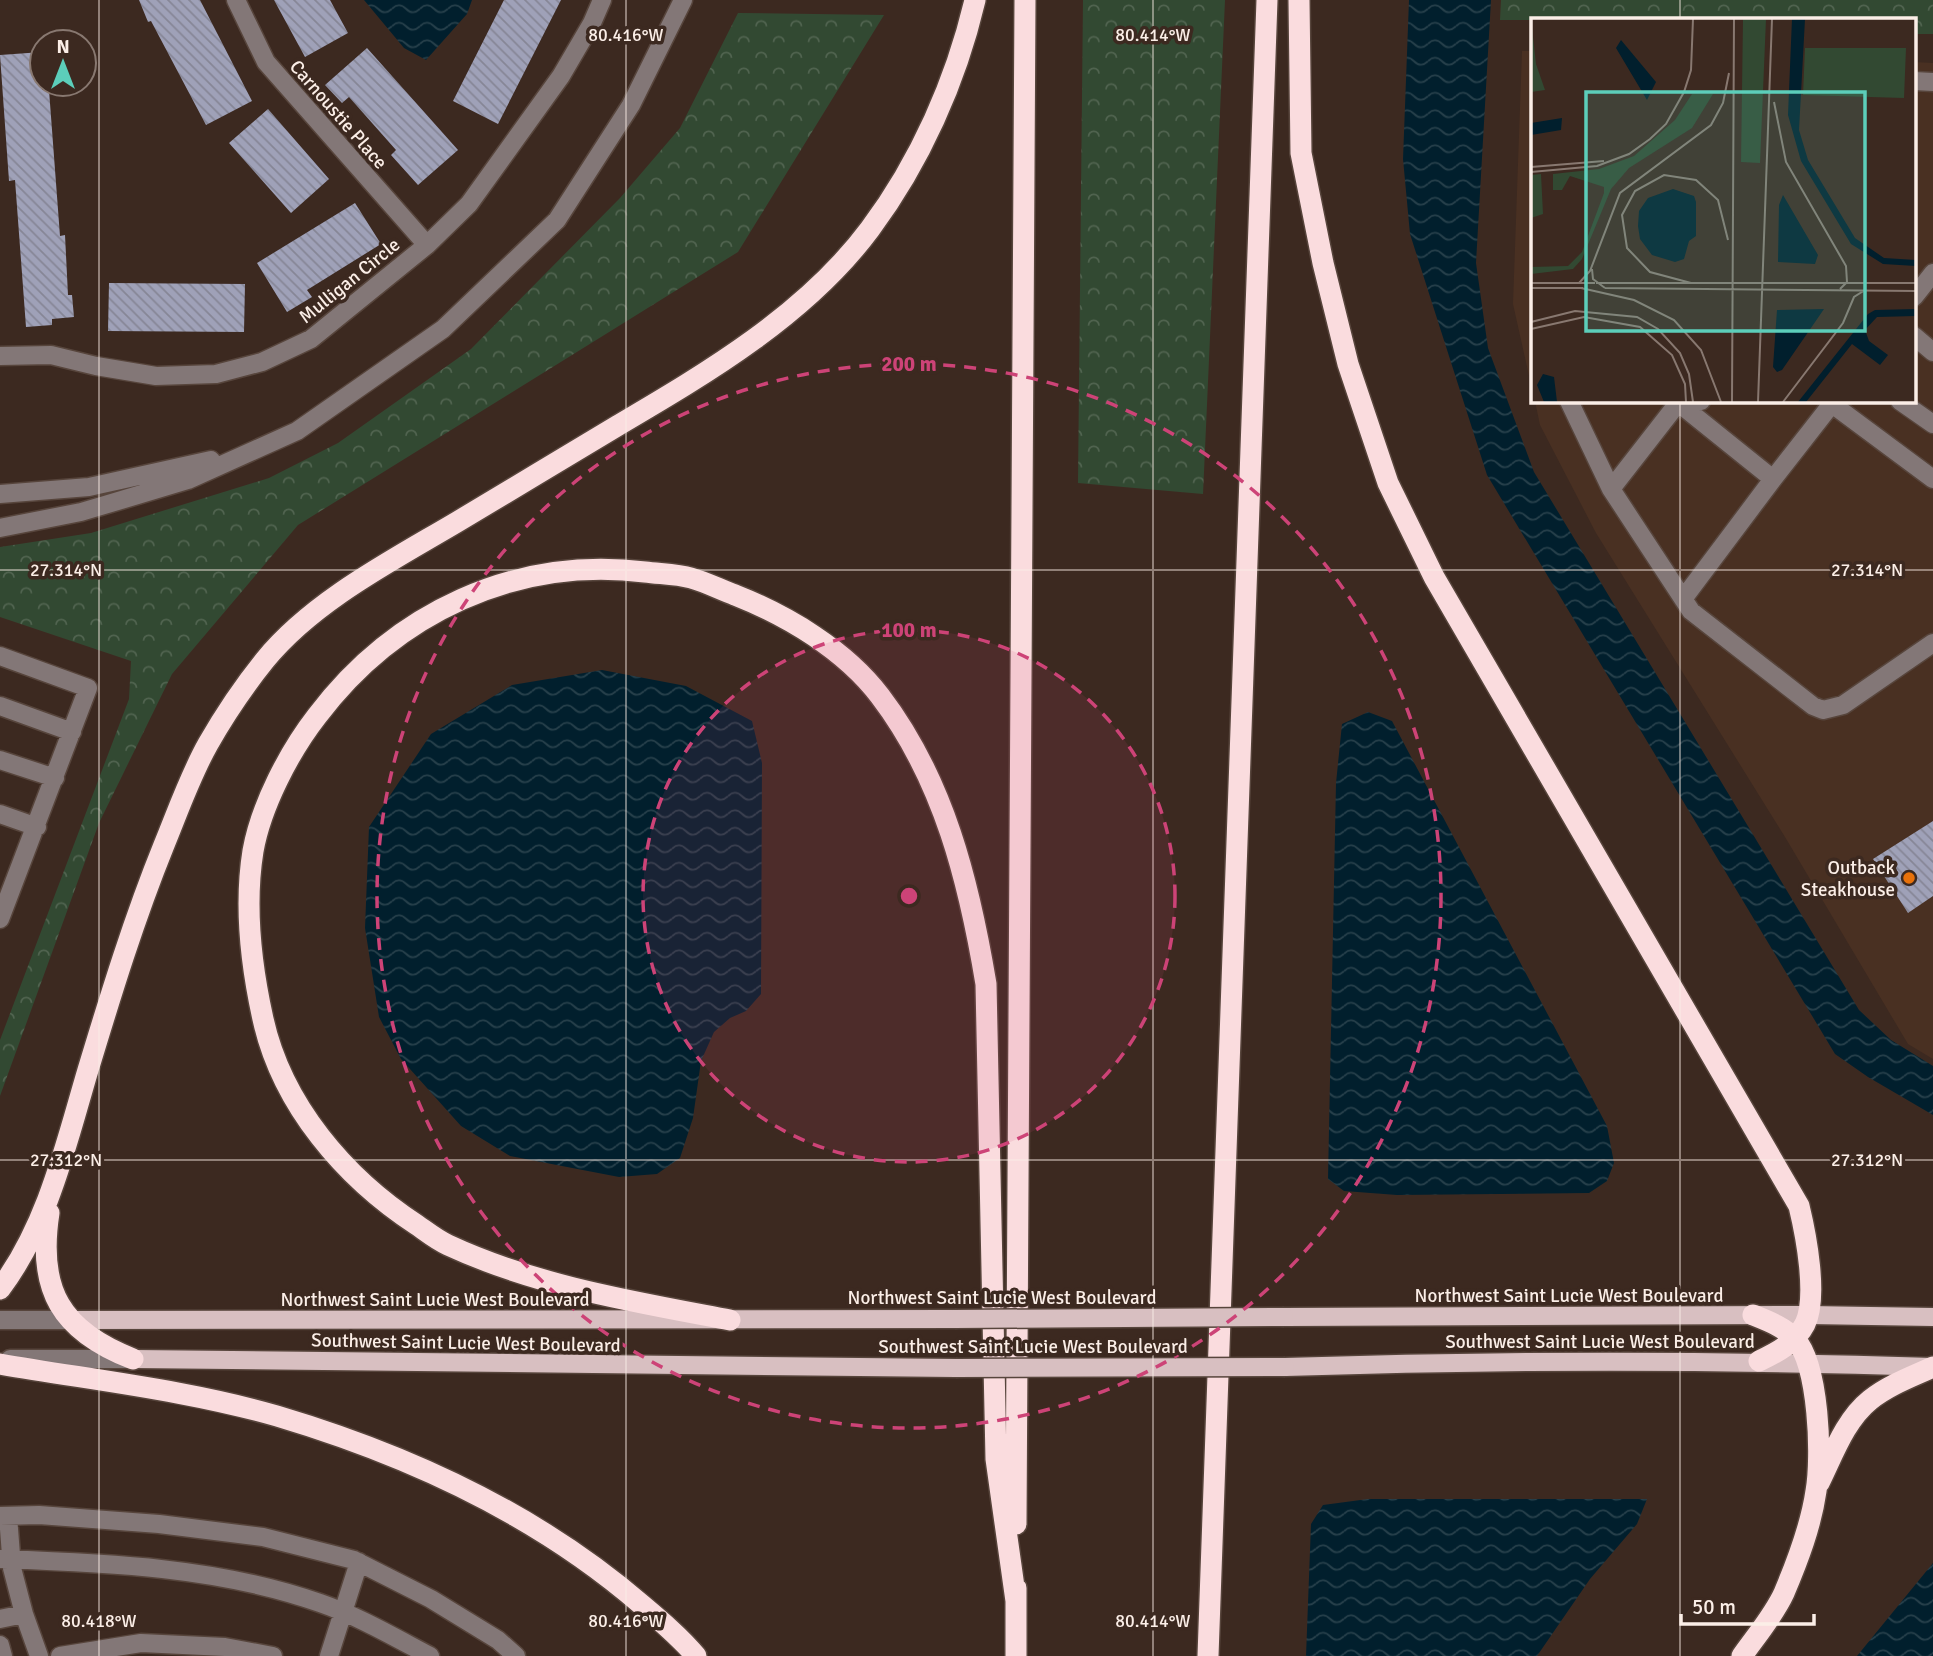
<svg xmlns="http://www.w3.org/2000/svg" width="1933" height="1656" viewBox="0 0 1933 1656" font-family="Signika,sans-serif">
<defs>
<pattern id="forest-crowns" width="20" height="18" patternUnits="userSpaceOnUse" patternTransform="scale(1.75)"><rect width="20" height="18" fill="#324932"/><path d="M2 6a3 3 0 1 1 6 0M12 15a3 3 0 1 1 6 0" fill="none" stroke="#516450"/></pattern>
<pattern id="water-waves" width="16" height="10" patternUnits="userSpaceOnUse" patternTransform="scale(1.75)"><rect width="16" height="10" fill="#011f2d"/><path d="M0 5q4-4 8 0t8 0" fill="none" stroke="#27404b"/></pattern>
<pattern id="building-back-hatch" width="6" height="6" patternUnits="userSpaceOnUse" patternTransform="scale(1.75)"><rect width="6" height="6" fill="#9fa1b8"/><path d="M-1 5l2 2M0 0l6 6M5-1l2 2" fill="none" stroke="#868696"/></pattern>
</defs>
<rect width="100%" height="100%" fill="#3c2920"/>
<!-- built -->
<path fill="#493022" d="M1522 51H1532V389L1513 304Z
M1914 62 1933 63V1059L1908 1044 1785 837 1596 533 1540 425 1535 401H1914Z"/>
<!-- forest -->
<path fill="url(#forest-crowns)" d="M1083 0H1225L1203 494 1078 483Z
M1501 0H1933V34H1914V19L1500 20Z
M738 13 884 15 738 252 298 525 172 674 99 823 0 1096V1040L129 699 131 661 0 617V547L91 533 269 478 338 443 471 349 620 198 680 128Z"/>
<!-- water -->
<path fill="url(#water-waves)" d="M364 0H472L467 14 426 60 404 48Z
M1409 0H1491L1476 263 1488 348 1534 472 1859 1010 1891 1040 1933 1066V1115L1868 1077 1835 1054 1487 475 1410 234 1403 159Z
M602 670 686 686 752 721 762 763 761 994 746 1011 730 1018 714 1032 701 1061 693 1118 680 1158 657 1174 619 1177 510 1156 461 1126 401 1059 379 1017 365 928 369 827 431 734 512 685Z
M1368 712 1392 721 1607 1126 1614 1163 1607 1181 1589 1193 1397 1195 1344 1191 1328 1179 1336 783 1342 724Z
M1368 1499H1647L1637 1524 1590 1579 1537 1656H1306L1311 1524 1323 1505Z
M1933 1563V1656H1857Z"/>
<!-- building -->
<path fill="url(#building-back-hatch)" d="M139 0H200L252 101 206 125 151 21 148 22Z
M274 0H330L348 33 305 57Z
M504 0H561L498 124 453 101Z
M367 48 458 150 418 185 391 155 396 150 349 97 342 103 325 85Z
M42 52V90H49L60 236 65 235 68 295H72L74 317 52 319V325L26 327 15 180 9 181 0 55Z
M268 109 329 179 291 213 229 143Z
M355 203 381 244 307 290 312 297 287 312 257 263Z
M109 283 245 284 244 332 108 331Z
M1933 821V896L1908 913 1873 859Z"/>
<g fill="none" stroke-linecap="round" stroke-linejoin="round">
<defs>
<path id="minor" d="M236 0 266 62 427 245
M1914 81 1933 82
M1914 297 1933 273
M1914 336 1933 352
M0 356 51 355 96 366 156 376 216 374 262 362 311 339 427 245 469 204 561 76 592 23 602 0
M1569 401 1611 489 1691 611 1813 706 1823 710 1843 705 1933 643
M1676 401 1773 479
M1900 401 1933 424
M1832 404 1933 479
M1611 489 1678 403 1701 401
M0 494 89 487 211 460
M0 528 81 512 188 480 297 431 443 329 557 220 631 105 683 0
M1683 599 1773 479 1834 401
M0 656 88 688 0 919
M0 706 72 732
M0 760 55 778
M0 814 37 827
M0 1320H70
M10 1359H129
M0 1516 39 1515 159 1524 263 1537 354 1560 431 1599 498 1640 516 1656
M8 1516 12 1568 24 1614 39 1656
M0 1559C107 1563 218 1567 320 1603 358 1616 394 1637 430 1656
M0 1619 24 1614
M0 1645 3 1656
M60 1656 141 1643 225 1647 273 1656
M329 1656 359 1562"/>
<path id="major" d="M1284 1317 1809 1315 1933 1317
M70 1320 955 1319
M133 1359 956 1368
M1285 1367C1501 1360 1717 1360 1933 1367"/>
<path id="highway" d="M1299 0 1301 153 1323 263 1348 364 1388 483 1434 577 1799 1206C1806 1235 1818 1297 1805 1324 1795 1343 1778 1352 1759 1361
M49 1213C37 1290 61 1331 133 1359
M0 1289C48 1225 66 1144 88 1070 111 994 134 919 164 845 178 811 190 776 208 744 225 714 244 686 265 660 313 601 393 560 457 522 510 490 564 458 617 426 707 373 806 315 870 229 920 162 956 81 975 0
M730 1320C635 1302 536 1286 448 1245 437 1240 427 1232 417 1225 345 1178 282 1105 263 1019 251 965 244 907 253 851 261 806 289 752 317 716 395 613 515 556 645 572 660 574 677 574 691 578 706 582 721 590 735 595 788 616 845 650 880 696 944 780 969 882 986 984L996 1459 1016 1601
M0 1364C92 1380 187 1390 277 1416 408 1455 538 1515 642 1605 661 1621 680 1637 696 1656
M1819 1483C1833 1455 1845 1420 1870 1400 1889 1385 1911 1377 1933 1367
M1016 1524 1025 0
M1016 1656V1588
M1208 1656 1267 0
M1742 1656C1756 1636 1774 1615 1784 1593 1798 1560 1811 1526 1816 1491 1822 1457 1819 1365 1795 1339 1784 1327 1768 1321 1753 1315"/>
</defs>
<!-- minor casing -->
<use href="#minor" stroke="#57453c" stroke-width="21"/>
<!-- major casing -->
<use href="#major" stroke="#57453c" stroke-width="21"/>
<!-- highway casing -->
<use href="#highway" stroke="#57453c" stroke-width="24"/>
<!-- minor -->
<use href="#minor" stroke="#837777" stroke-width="18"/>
<!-- major -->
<use href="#major" stroke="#d8bfc1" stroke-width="18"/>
<!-- highway -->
<use href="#highway" stroke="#fadcde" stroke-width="21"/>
<defs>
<path id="major-bridge" d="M955 1319 1284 1317
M956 1368 1285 1367"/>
</defs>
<!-- major-bridge casing -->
<use href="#major-bridge" stroke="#57453c" stroke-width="21" stroke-linecap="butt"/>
<!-- major-bridge -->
<use href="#major-bridge" stroke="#d8bfc1" stroke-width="18"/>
</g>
<!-- ticks -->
<path fill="none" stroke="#fbeee7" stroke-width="2" stroke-opacity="0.45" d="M99 0V1656M626 0V1656M1153 0V1656M1680 0V19M1680 401V1656M0 570H1933M0 1160H1933"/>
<!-- distance rings -->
<circle cx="909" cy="896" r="266" fill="#cd4377" fill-opacity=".12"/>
<g fill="none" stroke="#cd4377" stroke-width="3.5" stroke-dasharray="12 9">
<circle cx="909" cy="896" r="266"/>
<circle cx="909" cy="896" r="532"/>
</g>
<!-- markers -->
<circle fill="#e8710a" stroke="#3c2920" stroke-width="2.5" cx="1909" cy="878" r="7"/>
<g text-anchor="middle" stroke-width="7" stroke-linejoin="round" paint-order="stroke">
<!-- street labels -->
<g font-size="19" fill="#fbeee7" stroke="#3c2920">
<text transform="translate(339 114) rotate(49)" y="7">Carnoustie Place</text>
<text transform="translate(349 280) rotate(-39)" y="7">Mulligan Circle</text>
<text x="1569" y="1302">Northwest Saint Lucie West Boulevard</text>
<text x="1002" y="1304">Northwest Saint Lucie West Boulevard</text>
<text x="435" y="1306">Northwest Saint Lucie West Boulevard</text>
<text x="1600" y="1348">Southwest Saint Lucie West Boulevard</text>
<text transform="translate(466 1342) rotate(1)" y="7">Southwest Saint Lucie West Boulevard</text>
<text x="1033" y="1353">Southwest Saint Lucie West Boulevard</text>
</g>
<!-- poi labels -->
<g font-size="19" fill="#fbeee7" stroke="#3c2920" text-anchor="end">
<text x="1895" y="874">Outback<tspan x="1895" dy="22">Steakhouse</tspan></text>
</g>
</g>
<!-- overview -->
<g transform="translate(1531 18)">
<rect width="385" height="385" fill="#3c2920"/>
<path d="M0 1 5 46 14 72 0 74Z" fill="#324932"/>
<path d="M212 1H235L229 145 210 144ZM274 30H375L373 80 272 77ZM161 76H182L161 110 98 150 80 171 51 241 42 251 0 256V249L37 248 51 234 73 175V169L39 158 31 172H22V156L68 151 103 138 144 102ZM10 156 12 196 0 200V157Z" fill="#324932"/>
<path d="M261 1H274L268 112 277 142 324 220 353 240 385 242V248L352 246 320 226 270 143 257 97ZM90 22 125 64 116 82 85 30ZM31 100 30 112 0 117V105ZM142 171 163 178 165 184V218L158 223 153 241 144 244 121 237 109 221 107 208 108 193 117 180ZM252 177 287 237 284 246 247 244 248 187ZM293 291 251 352 246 354 242 349 246 292ZM385 291V298L346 299 334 312 338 323 357 337 349 347 321 326 275 384H267L337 296 344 292ZM12 356 23 359 26 384H13L6 367Z" fill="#011f2d"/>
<path fill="none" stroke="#887870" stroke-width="2" d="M243 84 255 144 315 248 316 264 309 271M0 149 73 143M0 154 66 148 98 136 119 121 135 106 153 74 160 52 162 1M61 251 62 261 74 270M0 265H64M48 265 59 253 89 175 180 107 192 85 198 55M65 265H385M160 265 119 254 96 230 91 197 104 173 133 157 165 162 187 182 197 222M0 270H52M50 270 103 282 143 302 170 332 190 384M74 270 385 273M0 304 44 293 106 299 127 311 149 335 158 356 162 384M0 311 53 299 109 309 141 337 154 366 155 384M201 384 203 1M227 384 241 1M252 384 312 305 323 279 334 272"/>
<path fill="#5cceba" fill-opacity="0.15" stroke="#5cceba" stroke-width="3.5" d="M55 74H334V313H55Z"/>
<rect width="385" height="385" fill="none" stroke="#fbeee7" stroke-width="3.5"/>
</g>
<g font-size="18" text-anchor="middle" fill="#fbeee7" stroke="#3c2920" stroke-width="7" stroke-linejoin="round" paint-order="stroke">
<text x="626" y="41">80.416°W</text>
<text x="1153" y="41">80.414°W</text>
<text x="66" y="576">27.314°N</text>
<text x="1867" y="576">27.314°N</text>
<text x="66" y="1166">27.312°N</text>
<text x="1867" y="1166">27.312°N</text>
<text x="99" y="1627">80.418°W</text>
<text x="626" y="1627">80.416°W</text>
<text x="1153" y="1627">80.414°W</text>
</g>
<circle cx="909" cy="896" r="10" fill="#cd4377" stroke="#3c2920" stroke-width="3.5"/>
<g font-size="21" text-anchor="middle" font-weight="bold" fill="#cd4377" stroke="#3c2920" stroke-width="7" stroke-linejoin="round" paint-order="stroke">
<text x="909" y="371">200 m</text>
<text x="909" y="637">100 m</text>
</g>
<!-- north arrow -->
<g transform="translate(63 63)"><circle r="33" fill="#3c2920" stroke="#887870" stroke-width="2"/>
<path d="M0-5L12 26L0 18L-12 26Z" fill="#5cceba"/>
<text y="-10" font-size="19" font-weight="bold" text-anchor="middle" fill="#fbeee7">N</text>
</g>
<!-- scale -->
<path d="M1681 1614v10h133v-10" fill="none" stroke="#fbeee7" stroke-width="3.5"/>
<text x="1692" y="1614" font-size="21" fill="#fbeee7" stroke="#3c2920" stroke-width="5" paint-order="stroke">50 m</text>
</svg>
